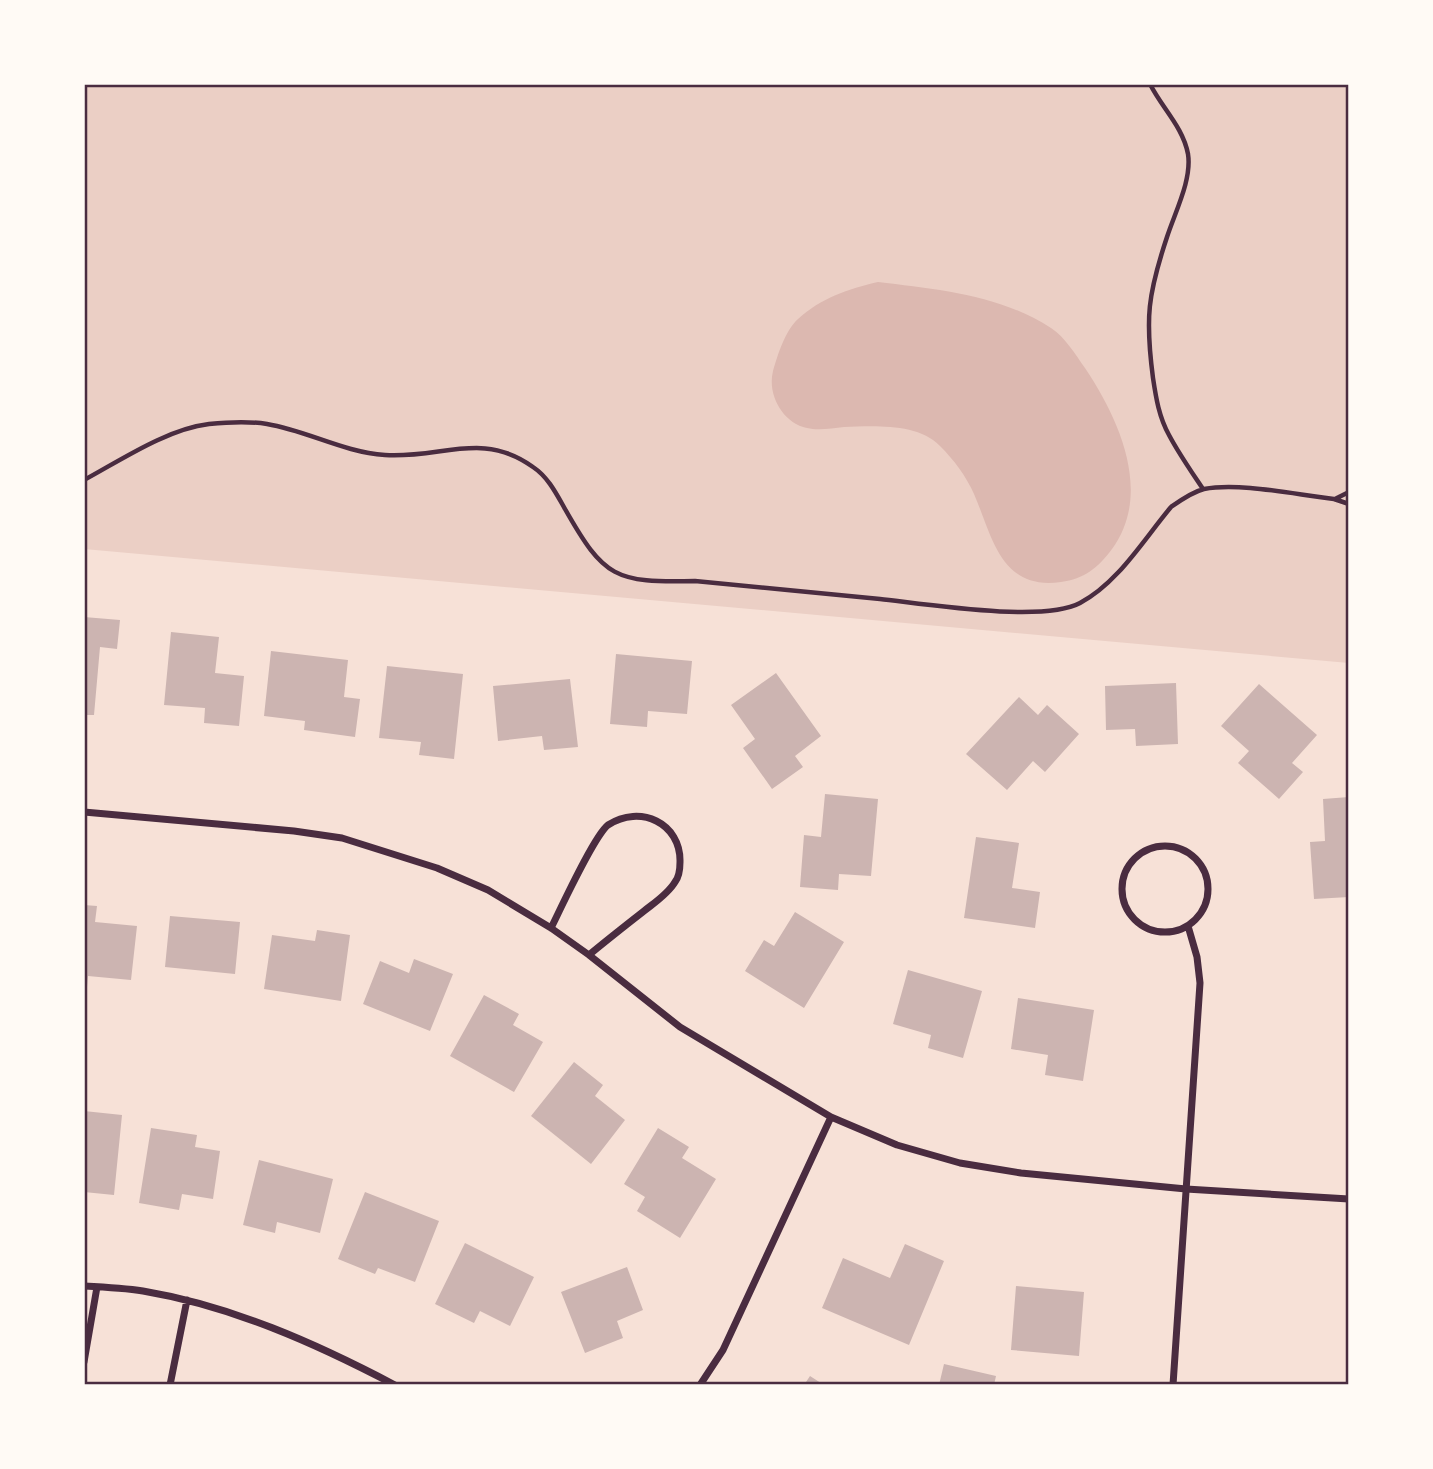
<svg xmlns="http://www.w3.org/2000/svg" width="1433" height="1469" viewBox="0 0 1433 1469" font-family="Signika,sans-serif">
<rect width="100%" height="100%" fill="#f7e1d7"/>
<!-- green -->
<path fill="#ebcfc5" d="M84 84H1349V663L84 549Z"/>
<!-- water -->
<path fill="#dcb8b0" d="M878 282C936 289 1001 295 1051 328 1065 337 1075 354 1085 368 1119 419 1153 493 1112 549 1098 568 1084 579 1061 582 1000 591 992 535 974 494 966 476 954 460 940 446 918 423 874 426 844 427 832 428 819 431 807 428 783 423 767 395 773 371 778 354 785 331 798 319 821 298 848 289 878 282Z"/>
<!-- building -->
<path fill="#ccb4b1" d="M84 617 120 620 117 649 100 647 94 715H84Z
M171 632 219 637 215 673 244 676 239 726 204 723 205 708 164 705Z
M271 651 348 660 344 697 360 699 355 737 304 730 305 721 264 716Z
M616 654 692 661 687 714 648 711 647 727 610 724Z
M387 666 463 674 454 759 419 755 421 742 379 738Z
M776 673 821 736 795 756 803 767 772 789 743 748 755 739 731 705Z
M570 679 578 747 544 750 542 736 498 741 493 686Z
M1176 683 1178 744 1136 746 1135 729 1106 730 1105 686Z
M1259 684 1317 735 1292 763 1303 772 1279 799 1238 763 1249 751 1221 726Z
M1019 697 1038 715 1047 705 1079 734 1045 772 1033 761 1007 790 966 754Z
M825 794 878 799 871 876 839 874 838 890 800 887 804 835 821 837Z
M1349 797V897L1314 899 1310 842 1325 841 1323 799Z
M976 837 1019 843 1012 888 1040 892 1035 928 964 918Z
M84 905 97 906 95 922 137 926 131 980 88 976 86 998H84Z
M795 912 844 942 804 1008 745 971 764 940 774 946Z
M170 916 240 922 235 974 165 967Z
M317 930 350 935 341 1001 264 989 272 935 315 941Z
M414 959 453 974 430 1031 363 1004 380 961 409 973Z
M908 970 982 991 963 1058 928 1048 931 1035 893 1024Z
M484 995 519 1014 513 1025 543 1042 514 1092 450 1056Z
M1018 998 1094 1010 1083 1081 1045 1075 1048 1055 1011 1049Z
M574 1062 603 1085 595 1096 625 1120 591 1164 531 1116Z
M84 1111 122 1115 114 1195 84 1192Z
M151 1128 197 1135 195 1147 220 1151 213 1199 182 1194 179 1210 139 1203Z
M658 1128 689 1147 682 1158 716 1179 680 1238 637 1211 645 1197 624 1184Z
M259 1160 333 1179 320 1233 277 1222 275 1233 243 1225Z
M365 1192 439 1221 415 1282 378 1268 375 1274 338 1259Z
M465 1243 534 1277 510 1326 480 1311 474 1323 435 1304Z
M905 1244 944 1261 909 1345 822 1308 843 1258 890 1278Z
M627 1267 643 1310 617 1321 623 1338 585 1353 561 1292Z
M1016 1286 1084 1292 1079 1356 1011 1350Z
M944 1364 996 1376 994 1385H939Z
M810 1376 824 1385H804Z"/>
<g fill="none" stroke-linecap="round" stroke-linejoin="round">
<!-- path -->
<path stroke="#4a2c40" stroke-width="4.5" d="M1150 84C1162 108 1183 127 1188 154 1192 180 1175 212 1167 237 1148 294 1145 318 1153 378 1156 398 1159 417 1169 435 1179 454 1191 471 1203 489
M84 480C121 460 167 429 209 424 228 422 249 421 267 424 308 431 343 452 385 455 441 459 482 430 533 467 548 477 556 493 565 509 604 578 615 583 695 581 757 587 818 593 880 599 925 604 1043 623 1080 603 1118 583 1144 539 1171 507 1181 500 1192 492 1204 489 1240 482 1297 495 1334 499L1349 504
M1335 499 1349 492"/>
<!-- minor -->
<path stroke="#4a2c40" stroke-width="7" d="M84 812 294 831 342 838 437 868 488 890 551 928 589 955 680 1027 831 1117 897 1145 960 1163 1021 1173 1186 1189 1349 1199
M1122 889a43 43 0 1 1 86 0a43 43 0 1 1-86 0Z
M551 928C561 908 594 836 608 825 640 804 681 823 680 862 680 868 679 877 675 882 668 894 654 903 644 911 625 926 607 940 589 955
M84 1286C104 1287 124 1288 143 1291 232 1306 315 1343 395 1385
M84 1362 97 1287
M170 1385 187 1300
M700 1385 723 1350 831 1117
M1173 1385 1200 983 1197 957 1188 926"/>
</g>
<!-- border -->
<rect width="1433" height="1469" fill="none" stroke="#fffaf5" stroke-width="172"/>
<rect x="86" y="86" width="1261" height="1297" fill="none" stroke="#4a2c40" stroke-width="2.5"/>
</svg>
